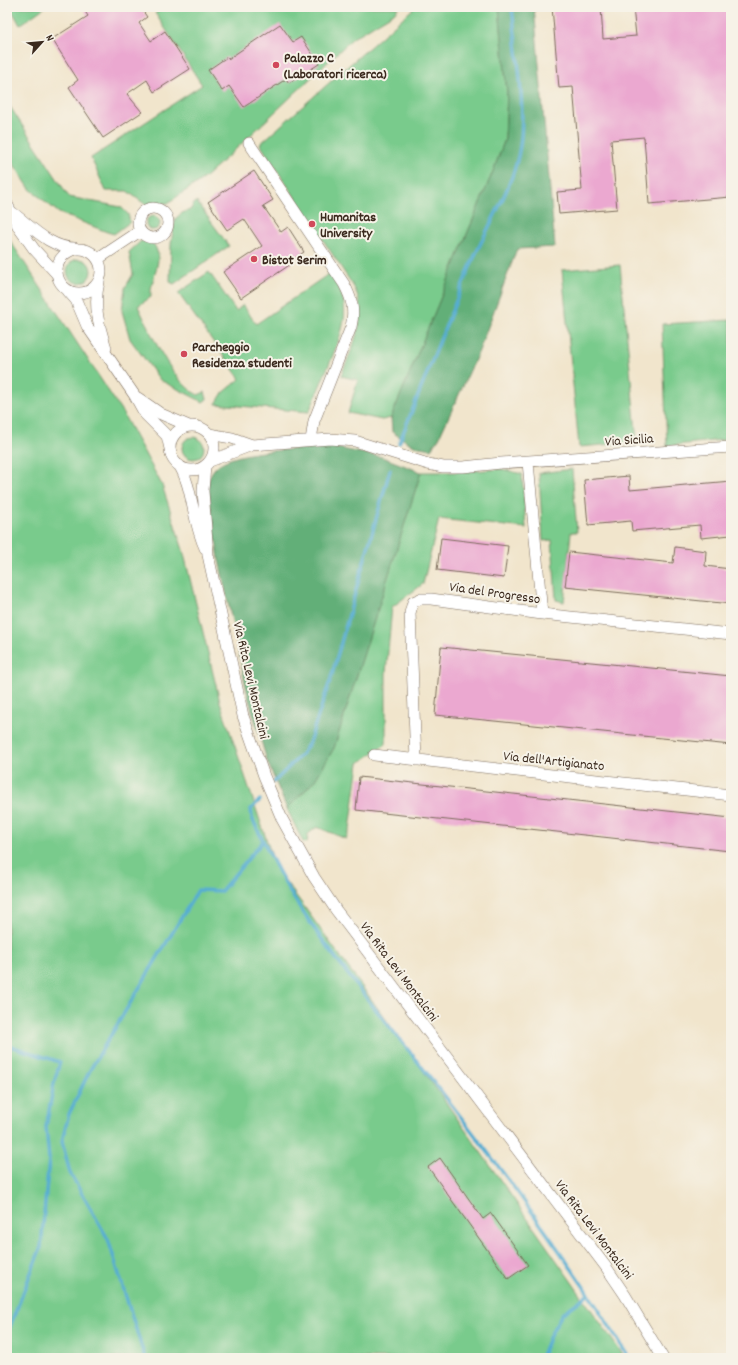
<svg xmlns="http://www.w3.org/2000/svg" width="738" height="1365" viewBox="0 0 738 1365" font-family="Dekko,sans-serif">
<rect width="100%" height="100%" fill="#f7f3e8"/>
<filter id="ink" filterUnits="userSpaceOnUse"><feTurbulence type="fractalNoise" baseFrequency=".025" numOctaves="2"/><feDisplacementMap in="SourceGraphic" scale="8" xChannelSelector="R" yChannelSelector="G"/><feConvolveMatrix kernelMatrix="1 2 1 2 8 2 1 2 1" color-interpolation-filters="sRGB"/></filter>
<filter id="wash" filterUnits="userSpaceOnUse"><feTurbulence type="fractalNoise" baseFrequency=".012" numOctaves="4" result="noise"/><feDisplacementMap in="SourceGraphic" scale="16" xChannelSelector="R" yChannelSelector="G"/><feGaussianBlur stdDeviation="0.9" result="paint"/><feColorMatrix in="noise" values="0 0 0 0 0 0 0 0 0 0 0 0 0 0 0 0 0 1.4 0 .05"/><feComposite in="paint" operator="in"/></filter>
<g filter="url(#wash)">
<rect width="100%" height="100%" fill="#f1e5cc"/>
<!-- green -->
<path fill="#79cb8c" stroke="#5a7a55" d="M7 7H45L20 25 14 14 7 10Z
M167 7H399L394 13 353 38 236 149 204 178 168 203 146 205 127 191H106L91 158 202 85 155 13Z
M415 7H499L507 93 505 139 494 169 391 418 382 420 348 413 358 380 341 376C350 353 364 326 359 301 358 295 355 289 352 284L260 144Z
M7 102 69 197 121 207 128 214 130 222 114 234 107 232 59 213 30 189 7 154Z
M196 201 229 246 174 284 170 282 171 244 175 219 182 213 190 210Z
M146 223a7 7 0 1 1 14 0a7 7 0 1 1-14 0Z
M7 236 121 410 162 485 183 550 220 702 276 868 440 1094 625 1358H7Z
M141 241 152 242C167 260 149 277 151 297L138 306C151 333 171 381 198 395L205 392 207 399 203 402 160 380 130 339 122 311 125 288 133 274 129 252Z
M67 271a12 12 0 1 1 24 0a12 12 0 1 1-24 0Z
M620 265 637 442 579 447 562 270Z
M209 272 236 311 243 305 256 324 330 273C354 305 344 327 331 360 323 378 316 395 309 412L216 404 222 394 240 379 178 293Z
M731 320V439L667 446 662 324Z
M182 448a11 11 0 1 1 22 0a11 11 0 1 1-22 0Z
M502 469 522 474 526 528 439 519 423 584 392 607 386 673V744L359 763 350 829 346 839 317 827 308 834 307 843 303 842 287 809 315 780 334 748 421 472H455Z
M572 469 577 532H571L564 602 556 600 552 540 543 541 539 473Z"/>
<!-- forest -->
<path fill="#62af78" stroke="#4e6c4b" d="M499 7H534L555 247 517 249 479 351 439 438 431 449 414 446 392 432 391 418 494 169 505 139 507 93Z
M332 447 382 457 421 472 334 748 315 780 287 809 267 761 248 696 219 560 208 488C208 481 209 475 215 468 231 449 306 449 332 447Z"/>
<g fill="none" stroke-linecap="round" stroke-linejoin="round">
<!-- stream -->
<path stroke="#56add2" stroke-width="3.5" d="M399 443C424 382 447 321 473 260 489 223 514 186 520 146 526 105 516 49 512 7
M274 782 302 754 309 743 331 678 390 470
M260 800 251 809 252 818C264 843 276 868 290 892 332 959 385 1020 434 1082 503 1171 571 1262 629 1358
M7 1045 60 1062 54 1083 46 1127 49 1159 41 1247 7 1334
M145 1358 108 1239 70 1173 62 1141 69 1114 90 1070 198 890 221 891 263 841
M541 1358 551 1333 562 1314 589 1294"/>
</g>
<g id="blocks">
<!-- building -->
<path fill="#eba8d0" d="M82 7H140L147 17 139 23 151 41 165 31 190 69 154 92 147 80 127 94 142 112 103 138 69 87 78 80 52 39 88 16Z
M552 7H601L603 39 636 36 633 7H731V197L649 204 644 137 611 140 617 209 559 214 557 192 582 190 573 87 559 88Z
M280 24 293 42 301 37 319 64 289 83 286 79 244 107 229 86 222 91 208 70 227 57 228 59Z
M254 171 273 200 263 206 281 232 288 227 304 252 289 262 291 264 241 298 223 272 262 246 244 219 227 230 208 202Z
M629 476 630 490 731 481V535L701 538 700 525 632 531 631 521 588 525 584 480Z
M441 538 508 546 504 578 437 570Z
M675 547 706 551 705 566 731 569V604L565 587 569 552 673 563Z
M441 647 731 676V745L435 715Z
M359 777 731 818 730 851 356 810Z
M440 1158 483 1219 491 1213 528 1265 508 1279 428 1167Z"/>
</g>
</g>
<g filter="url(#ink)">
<use href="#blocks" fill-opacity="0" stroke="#7b6b5b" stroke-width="1"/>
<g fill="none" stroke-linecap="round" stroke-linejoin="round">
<defs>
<path id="street" d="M249 143 344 284C352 299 355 310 351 327L314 421 311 440
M7 204 19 228 34 249 56 273
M138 223a15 15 0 1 1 30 0a15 15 0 1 1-30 0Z
M13 213C32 227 50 248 75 248
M57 271a22 22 0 1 1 44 0a22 22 0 1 1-44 0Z
M98 259 140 231
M99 282C93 305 99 326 106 348
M68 291 76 300 87 326 135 396 145 414 167 436 171 453
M138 398 161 414 189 426
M170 448a22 22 0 1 1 44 0a22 22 0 1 1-44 0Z
M209 434 232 438 252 445
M210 461 252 445 330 439 355 441 428 464 443 467H463L501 463 731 447
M528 462 542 614
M179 465C193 487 192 521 205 548
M205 466 203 491 208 555 243 716 264 776 282 819 314 877 336 910 606 1267 625 1295 663 1358
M374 755 731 795
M416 760 410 613 413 602 420 599H431L542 614 731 634"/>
</defs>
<!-- street casing -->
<use href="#street" stroke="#7b6b5b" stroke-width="12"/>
<!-- street -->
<use href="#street" stroke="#fff" stroke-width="11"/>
</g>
</g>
<!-- markers -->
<g fill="#d1495b" stroke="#f7f3e8" stroke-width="1.5">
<circle cx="276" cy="65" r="4"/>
<circle cx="312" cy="224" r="4"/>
<circle cx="254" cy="259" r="4"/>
<circle cx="184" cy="354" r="4"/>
</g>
<g text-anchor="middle" stroke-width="4" stroke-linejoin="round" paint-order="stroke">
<!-- poi labels -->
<g font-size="14" font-weight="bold" fill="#3b2a1e" stroke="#f7f3e8" text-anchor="start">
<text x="284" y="62">Palazzo C<tspan x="284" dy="16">(Laboratori ricerca)</tspan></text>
<text x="320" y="221">Humanitas<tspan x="320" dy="16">University</tspan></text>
<text x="262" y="264">Bistot Serim</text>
<text x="192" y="351">Parcheggio<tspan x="192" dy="16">Residenza studenti</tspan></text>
</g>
<!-- street labels -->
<g font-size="14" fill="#3b2a1e" stroke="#f7f3e8">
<text transform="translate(629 439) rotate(-4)" y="5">Via Sicilia</text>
<text transform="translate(495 592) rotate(8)" y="5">Via del Progresso</text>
<text transform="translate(252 680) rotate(77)" y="5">Via Rita Levi Montalcini</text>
<text transform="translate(554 760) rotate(6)" y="5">Via dell'Artigianato</text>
<text transform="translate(400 971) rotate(53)" y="5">Via Rita Levi Montalcini</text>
<text transform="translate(595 1229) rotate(53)" y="5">Via Rita Levi Montalcini</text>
</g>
</g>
<!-- margin -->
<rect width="738" height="1365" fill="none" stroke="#f7f3e8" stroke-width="24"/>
<!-- north arrow -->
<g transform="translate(42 42) rotate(63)" stroke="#f7f3e8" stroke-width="3" paint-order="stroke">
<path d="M0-3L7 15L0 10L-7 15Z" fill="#3b2a1e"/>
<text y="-6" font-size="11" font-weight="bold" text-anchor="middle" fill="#3b2a1e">N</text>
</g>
</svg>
